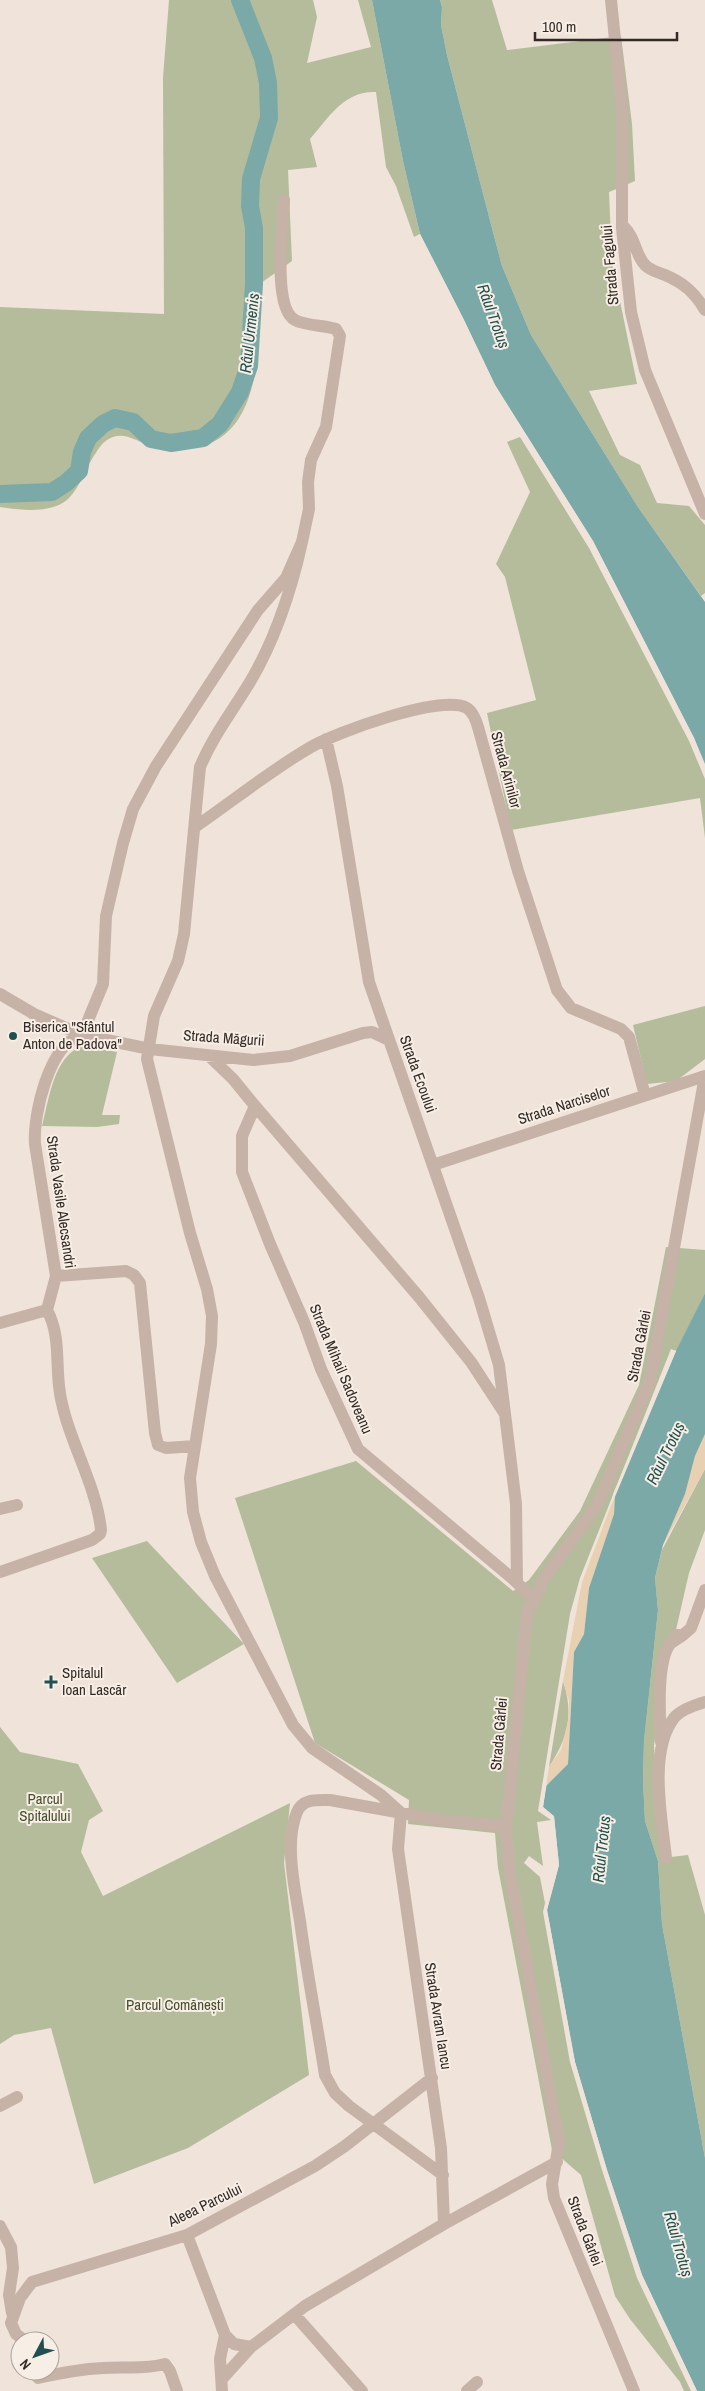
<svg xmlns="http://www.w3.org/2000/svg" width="705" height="2391" viewBox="0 0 705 2391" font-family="'Archivo Narrow',sans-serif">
<rect width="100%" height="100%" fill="#efe3da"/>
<!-- green -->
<path fill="#b4bc9b" d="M169 0H313L317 17 307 63 371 47 358 0H372L403 161 420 234 414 237 396 186 386 167 376 92C345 90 329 117 310 139L317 167 288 170 292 261 261 283C259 358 263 468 153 446 137 443 124 429 107 440 100 444 93 458 89 464 83 476 77 491 67 500 50 514 19 510 0 507V307L164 314 163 78Z
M440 0H492L507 50 621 36 632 124 635 181 609 192 612 262 637 384 589 391 620 455 640 465 657 503 689 506 705 525V593L701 596 638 507 531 335 502 266 493 232 447 55 441 25 442 7Z
M520 437 589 548 689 741 705 779V838L700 798 511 830 487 713 536 700 505 577 496 564 530 492 507 442Z
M705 1006V1059L676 1081 647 1084 633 1025Z
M82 1046 117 1052 102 1115H120L119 1124 97 1127 42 1126C49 1100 53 1057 82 1046Z
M666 1247 705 1250V1293L679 1348 676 1351 671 1349 580 1578 570 1614 538 1811 551 1820 537 1822 543 1866 529 1856 524 1863 540 1877 545 1903 543 1912 570 2062 602 2170 637 2278 691 2391H684L680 2382 630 2319 615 2296 581 2175 552 2150 498 1868 495 1833 408 1824 409 1800 315 1743 235 1498 356 1461 513 1591 529 1580 580 1511 639 1385Z
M705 1469V1530L689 1573 665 1678 654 1745 656 1809 671 1857 688 1855 705 1915V2158L662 1924 658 1861 645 1821 643 1781 644 1741 658 1610 655 1578 662 1550Z
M147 1541 244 1644 177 1683 92 1558Z
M563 1681C574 1714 568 1738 549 1767Z
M0 1727 20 1752 78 1764 103 1811 89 1820 81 1852 103 1896 290 1803 284 1863 309 2075 188 2148 94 2184 51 2028 14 2035 0 2044Z"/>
<!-- sand -->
<path fill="#e8d1b2" d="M705 1434V1469L663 1545 685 1494 695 1456Z
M615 1495 614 1514 589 1588 584 1634 574 1652 568 1764 546 1786 549 1767 561 1750 568 1721 569 1701 563 1681 582 1582Z"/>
<!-- water -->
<path fill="#7ba9a8" d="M372 0H440L442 7 441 25 447 55 493 232 502 266 531 335 638 507 705 602V764L694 738 593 541 495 385 463 318 420 234 403 161Z
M705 1293V1434L695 1456 685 1494 663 1545 655 1578 658 1610 644 1741 643 1781 645 1821 658 1861 662 1924 705 2158V2391H697L642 2275 607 2170 575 2062 547 1910 559 1865 554 1817 543 1807 546 1786 568 1764 574 1652 584 1634 589 1588 614 1514 615 1495 676 1351Z"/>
<!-- pier -->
<path fill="#efe3da" d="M420 234 463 318 495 385 593 541 694 738 705 766 590 543 493 387 461 319 418 235Z
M674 1350 676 1351 612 1504 613 1494Z
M547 1782 543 1807 554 1816 559 1865 547 1910 575 2062 607 2170 642 2275 697 2391H694L640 2276 605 2170 573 2062 545 1911 557 1864 552 1818 540 1807 544 1786Z"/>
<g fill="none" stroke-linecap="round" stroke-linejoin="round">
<!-- river -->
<path stroke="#7ba9a8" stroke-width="18" d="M0 494 52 492 66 483 79 471 82 452 88 438 103 424 115 418 133 422 151 439 171 443 203 438 220 424 240 392 249 366 254 284V228L250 206 251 179 269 118 268 83 263 58 240 0"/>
<!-- minor -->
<path stroke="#c6b2a7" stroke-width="12" d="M611 0 622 109V228L631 312 645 370 705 514
M622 225C637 239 634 253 645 265 651 271 658 272 665 275 684 283 695 293 705 310
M302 542C291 592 276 638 250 682 233 710 213 736 200 767L184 934 178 961 154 1016 147 1059 190 1233 207 1289 212 1316 211 1344 190 1478 193 1512 201 1542 215 1576 293 1725 312 1748 381 1795 401 1813 398 1849 441 2148 444 2224
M326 739 337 786 369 982 479 1298 499 1365 505 1414
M195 827C233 801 271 770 311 747 335 733 443 693 467 708 473 712 476 720 478 727L518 871 557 990 571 1008 621 1029 629 1037 645 1095
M0 994 34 1014 82 1035 150 1049 253 1060 290 1056 363 1033 372 1032 389 1040
M82 1035 103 984 106 916 123 843 133 809 156 766 258 610 286 578 302 542 309 509 308 482 311 460 326 427 340 336 336 329C324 325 306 326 295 320 272 308 283 224 284 200
M208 1055 233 1079 255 1106 242 1136V1172L270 1244 304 1322 321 1369 358 1449 513 1579 534 1599
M255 1106 419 1297 471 1362 505 1414 516 1504 517 1583
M433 1165 705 1076
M56 1276 126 1271 134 1275 140 1283 155 1433 158 1445 166 1448 195 1446
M0 1323 47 1310 56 1276 35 1144C33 1115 49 1043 82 1035
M0 1509 17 1505
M0 1572 92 1540 100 1534 101 1530C96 1481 64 1434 59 1386 56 1359 60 1334 47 1310
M676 1635H683L691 1628 705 1590
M661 1742C660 1720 656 1662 670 1644 673 1641 679 1638 683 1635
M666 1858C662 1819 648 1751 674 1718 680 1710 695 1705 705 1702
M0 2106 17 2097
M443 2175 349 2106 335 2093 325 2075C317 2024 307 1973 300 1921 295 1889 284 1843 297 1812 303 1798 318 1800 330 1800L441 1820 506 1826
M0 2226 11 2247 13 2268 9 2295 12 2313
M187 2235 225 2335 234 2344 251 2347
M294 2314 362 2391
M25 2341 16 2334 11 2323 20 2298 32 2282 187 2235 315 2166 345 2146 432 2078
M38 2378C60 2373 81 2369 103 2368 126 2366 142 2370 165 2364L170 2371 177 2391
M222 2379 251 2347 305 2306 444 2224 557 2162
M222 2391 220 2359 225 2335
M467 2391 477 2382
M634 2391 554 2198 552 2184 559 2143 510 1874 506 1831 527 1613 544 1579 598 1503 650 1381 705 1076"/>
</g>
<!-- markers -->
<g fill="#205150" stroke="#f7eee5" stroke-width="2">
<circle cx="13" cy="1036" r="5"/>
<path d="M48.5 1674.5h5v5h5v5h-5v5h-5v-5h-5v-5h5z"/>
</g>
<g text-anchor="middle" stroke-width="4" stroke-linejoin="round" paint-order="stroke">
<!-- street labels -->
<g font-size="15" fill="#332a27" stroke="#f7eee5">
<text transform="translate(610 265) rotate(-95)" y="5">Strada Fagului</text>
<text transform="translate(506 770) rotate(75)" y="5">Strada Arinilor</text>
<text transform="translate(224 1038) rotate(4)" y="5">Strada Măgurii</text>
<text transform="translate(418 1074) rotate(70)" y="5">Strada Ecoului</text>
<text transform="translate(564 1105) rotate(-18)" y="5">Strada Narciselor</text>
<text transform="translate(61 1202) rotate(82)" y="5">Strada Vasile Alecsandri</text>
<text transform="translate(639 1346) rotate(-79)" y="5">Strada Gârlei</text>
<text transform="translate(341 1369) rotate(67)" y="5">Strada Mihail Sadoveanu</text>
<text transform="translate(499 1734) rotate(-85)" y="5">Strada Gârlei</text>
<text transform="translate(438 2016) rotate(81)" y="5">Strada Avram Iancu</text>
<text transform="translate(205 2205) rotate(-26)" y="5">Aleea Parcului</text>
<text transform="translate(585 2231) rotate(69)" y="5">Strada Gârlei</text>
</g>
<!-- poi labels -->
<g font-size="15" fill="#332a27" stroke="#f7eee5" text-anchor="start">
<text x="23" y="1032">Biserica "Sfântul<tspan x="23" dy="17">Anton de Padova"</tspan></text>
<text x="62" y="1678">Spitalul<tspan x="62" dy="17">Ioan Lascăr</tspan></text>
</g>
<!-- park labels -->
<g font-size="15" fill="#454f2d" stroke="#f7eee5">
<text x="45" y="1804">Parcul<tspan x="45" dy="17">Spitalului</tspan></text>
<text x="175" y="2010">Parcul Comănești</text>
</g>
<!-- water labels -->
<g font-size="16" font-style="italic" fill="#205150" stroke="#f7eee5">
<text transform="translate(494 316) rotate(70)" y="6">Râul Trotuș</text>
<text transform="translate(249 333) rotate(-84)" y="6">Râul Urmeniș</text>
<text transform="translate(665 1453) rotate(-64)" y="6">Râul Trotuș</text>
<text transform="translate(601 1849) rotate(-84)" y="6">Râul Trotuș</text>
<text transform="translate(679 2244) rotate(74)" y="6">Râul Trotuș</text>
</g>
</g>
<!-- north arrow -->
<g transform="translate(35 2356) rotate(229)"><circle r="24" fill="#f7eee5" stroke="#a9a099"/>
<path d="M0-4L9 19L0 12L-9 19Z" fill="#205150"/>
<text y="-8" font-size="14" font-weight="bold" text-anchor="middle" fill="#332a27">N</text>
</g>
<!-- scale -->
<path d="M535 32v8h142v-8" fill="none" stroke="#332a27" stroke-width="2.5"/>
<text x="542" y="32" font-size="15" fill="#332a27" stroke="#f7eee5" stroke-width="4" paint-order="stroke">100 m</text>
</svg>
